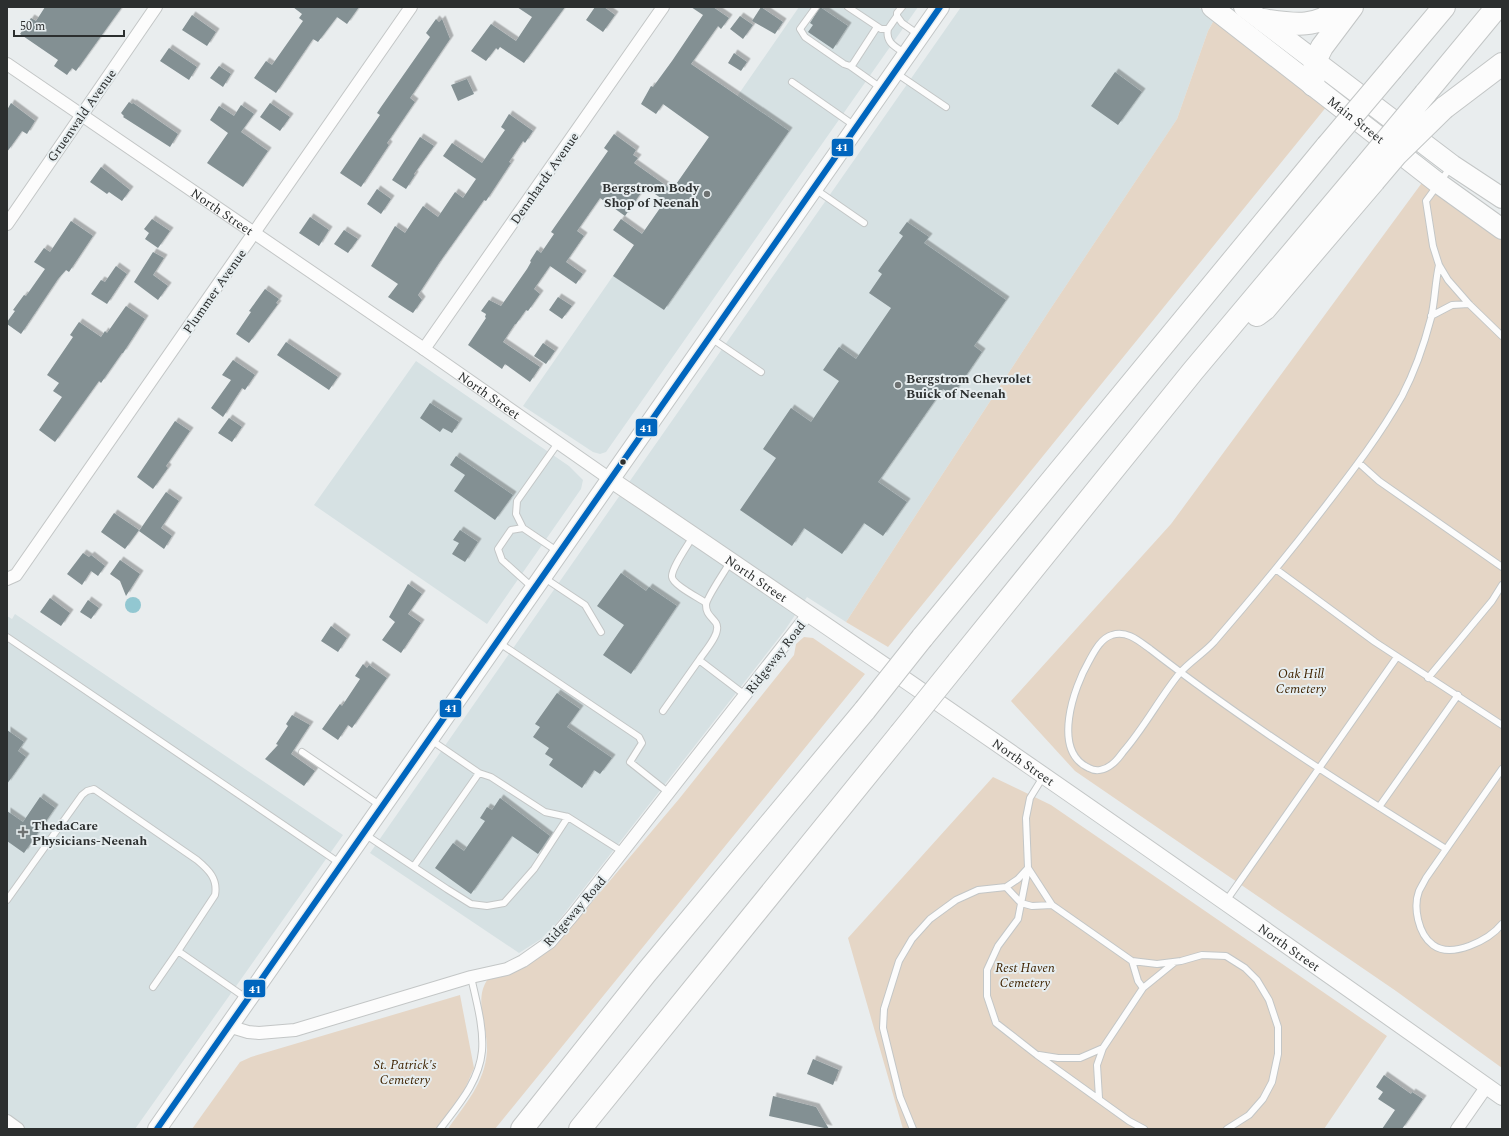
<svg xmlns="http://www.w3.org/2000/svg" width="1509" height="1136" viewBox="0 0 1509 1136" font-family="Spectral,serif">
<defs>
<filter id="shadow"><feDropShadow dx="3.5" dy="-3.5" stdDeviation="0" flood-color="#0004"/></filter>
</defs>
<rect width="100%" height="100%" fill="#e9edee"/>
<!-- built -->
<path fill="#d6e1e3" d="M799 7H918L606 452 600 454 593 452 523 406Z
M961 7H1198L1214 20 1208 31 1177 119 1049 311 846 622 807 597 785 630 556 924 541 939 519 953 370 853Z
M416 361 569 466 583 480 581 489 487 624 314 505Z
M15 614 343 835 135 1129H7V616L12 619Z"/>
<!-- green -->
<path fill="#e5d6c6" d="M1214 20 1327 106 888 647 846 622 1049 311 1177 119 1208 31Z
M1424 180 1502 240V1068L1396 991 1075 771 1011 701 1171 524Z
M804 637 813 638 865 674 495 1129H448C465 1104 485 1083 487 1051 488 1027 473 999 488 979L557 940 575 922 679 799 794 655 796 644Z
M993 777 1051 805 1387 1036 1324 1129H903L848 938Z
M460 995 474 1068 463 1093 436 1129H192L240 1062 251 1057Z"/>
<!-- water -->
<path fill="#92c7d1" d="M125 605a8 8 0 1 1 16 0a8 8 0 1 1-16 0Z"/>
<!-- building -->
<path fill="#839093" filter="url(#shadow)" d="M45 7H122L76 71 72 68 67 75 54 66 58 60 20 34 31 18 36 21Z
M293 7H359L347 24 337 17 318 42 313 39 276 93 254 78 266 61 272 65 303 21 299 18 302 14Z
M517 7H565L524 63 500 47 498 50 496 48 486 61 471 51 491 24 516 41 532 17Z
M595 7H604L615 15 603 32 586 20Z
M691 7H713L729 18 721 29 718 26 691 64 789 131 664 310 613 276 634 245 613 230 621 219 642 234 665 201 645 187 625 216 600 198 577 231 584 236 566 262 583 274 576 284 550 266 534 289 540 294 528 311 526 310 516 324H515L503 342 540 367 530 382 505 364 502 369 468 345 486 318 485 317 486 314 481 311 489 300 501 306 527 269 531 262 530 261 537 250 541 253 554 234 551 232 608 151 604 148 614 134 636 150 633 155 638 158 634 163 672 190 709 137 663 104 656 114 641 104 651 86 653 87 672 61 703 15Z
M761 7 783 22 775 34 752 21Z
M820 7 848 26 833 49 808 32 813 25 810 23Z
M192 15 216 32 207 46 182 30Z
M740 16 753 25 743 39 730 29Z
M436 19 439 22 442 19 450 39 410 98 415 102 387 143 389 145 361 187 340 173 380 115 377 113 381 107 430 37 426 33Z
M169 48 197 67 189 80 160 61Z
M734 53 747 62 741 71 728 63Z
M219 66 231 74 223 87 210 78Z
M1115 72 1142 92 1118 125 1091 106Z
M467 79 474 94 458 101 451 85Z
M129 102 132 104 133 103 178 134 170 147 123 117 124 116 121 113Z
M11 103 35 121 27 134 22 131 7 152V110Z
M270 103 290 117 280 131 260 117Z
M241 105 254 114 241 132 268 151 243 187 207 163 228 133 210 120 219 106 234 116Z
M509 114 533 131 525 143 523 141 509 162 511 163 486 201 484 200 439 263 418 295 422 300 413 313 408 310 388 297 398 284 371 266 395 226 405 233 423 206 438 217 455 192 463 198 476 179 443 156 452 143 482 163 505 130 501 127Z
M420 137 434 146 414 174 415 175 406 189 392 180Z
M101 167 130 190 122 201 109 192 107 194 90 182Z
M377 189 391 199 381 214 367 204Z
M310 217 329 230 319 246 299 233Z
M152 219 170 231 158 248 145 239 149 233 144 229Z
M71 221 93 236 69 272 66 270 58 279 21 334 7 324V322L15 311 13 310 24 295 26 296 45 269 34 262 44 248 50 252Z
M907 222 929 237 924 243 1006 300 974 346 982 352 952 396 943 389 878 482 907 502 883 536 864 523 842 554 804 528 792 546 740 510 776 458 763 449 791 408 811 422 839 381 823 370 839 347 856 359 891 308 869 293 882 274 878 271 903 236 899 233Z
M344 230 358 239 348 253 334 244Z
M153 252 164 258 153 275 168 286 158 300 134 282Z
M116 266 127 274 107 304 91 294 101 280 105 282Z
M265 289 279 299 276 303 278 304 249 343 236 334 251 312 249 311Z
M558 297 572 306 562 319 549 310Z
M126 306 145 319 123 353H122L101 383 99 381 55 442 39 430 62 397 53 391 59 383 47 375 73 337 70 335 79 322 101 337 105 331 107 333Z
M286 342 338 377 329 390 277 355Z
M543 343 555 351 546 364 534 356Z
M233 360 255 375 245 390 242 388 223 417 211 408 231 380 222 375Z
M430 403 459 422 452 433 443 428 440 432 420 418Z
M229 418 242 427 232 442 218 433Z
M175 421 190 431 166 466 168 468 153 489 137 477Z
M456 456 513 495 495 520 454 491 465 475 450 465Z
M166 492 179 501 161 528 172 536 164 549 139 531Z
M114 513 139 530 125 549 101 532Z
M460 530 478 542 465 562 452 554 459 543 453 540Z
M83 553 89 557 91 555 105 566 98 576 91 571 82 585 67 574Z
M120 560 140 574 126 596 120 581 110 574Z
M621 573 646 591 649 587 677 606 631 674 603 655 624 625 597 606Z
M408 584 422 594 408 614 421 623 401 653 382 640 395 622 389 617Z
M50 598 70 613 61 626 40 612Z
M88 600 99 608 91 619 80 612Z
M331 626 347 638 338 652 321 641Z
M363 664 367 668 369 665 387 678 352 728 348 725 338 740 322 729 340 704 342 706 360 679 355 676Z
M557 693 580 709 567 727 612 758 600 774 594 770 582 788 549 765 553 759 545 754 549 748 533 737 540 727 535 724Z
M292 715 310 725 291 754 315 771 304 786 265 759 278 745 276 744 288 726 286 724Z
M7 730 24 742 18 751 26 757 7 784Z
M40 797 55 808 24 853 7 841V811L23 822Z
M500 798 550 836 538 854 512 836 471 894 435 868 453 843 464 851 485 821 480 818 487 807 492 810Z
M813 1059 839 1070 833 1085 807 1074Z
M1384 1075 1411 1094 1412 1092 1423 1099 1402 1129H1382L1395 1110 1378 1099 1383 1092 1376 1087Z
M773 1096 816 1107 829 1129 769 1116Z"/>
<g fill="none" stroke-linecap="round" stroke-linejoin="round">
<defs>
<path id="service" d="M816 7 800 29 805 37 844 64 850 66 853 64 877 27
M848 7 881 29H888L897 16
M902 7 897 13V16L902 23 919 35
M888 29C885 43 896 47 906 54
M850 66 881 88
M896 73 946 107
M792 82 855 126
M1450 168 1426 201 1433 246 1439 265 1448 280 1469 304 1502 336
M815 189 864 223
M1439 265C1435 283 1435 301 1431 318 1424 345 1415 371 1402 396 1380 435 1354 469 1327 504 1291 551 1253 597 1214 642 1203 654 1189 662 1179 674 1159 699 1144 728 1123 752 1120 756 1116 762 1111 765 1105 770 1096 772 1089 768 1051 751 1074 687 1089 661 1094 652 1101 638 1112 635 1127 630 1139 641 1150 649 1244 722 1345 786 1446 849
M1431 316 1452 305 1469 304
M711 338 761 372
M1359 463 1379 481 1502 567
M523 528 516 514 517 501 558 443
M693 536C689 544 671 568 672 577 673 585 699 598 706 603
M730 562C726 570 706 598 706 605 706 614 711 616 716 623 722 633 704 652 699 660L745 695
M1277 570 1375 642 1502 725
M543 577 585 605 601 632
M532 587 502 560 498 549 511 530 523 528 557 551
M7 637 341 864
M498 642 639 737 642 743 630 762 669 793
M1428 678 1492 601 1502 585
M663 711 699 660
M431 740 479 773 491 777 545 812 568 817 623 852
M302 752 381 806
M1502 769 1426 878C1424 882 1421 887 1419 891 1413 907 1418 934 1433 945 1452 959 1489 940 1502 924
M1043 777 1030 798 1026 818 1028 868 1018 919 998 946 987 970V996L996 1023 1037 1055 1129 1121 1144 1129
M1379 807 1458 695
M366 835 447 889 471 904 487 906 504 903 534 869 568 817
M414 866 479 773
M1006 887 1018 879 1028 868 1052 905
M7 900 82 795 87 791 94 789 197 860C209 870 218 879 215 895L178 951 246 998
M1226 901 1397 657
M1132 961 1138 981 1143 988
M153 987 178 951
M1039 1055 1058 1058H1080L1103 1048
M1099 1098 1097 1065 1103 1048 1143 988 1175 962
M440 1129C458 1105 479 1082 482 1051 484 1027 476 1000 471 977
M913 1129 900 1097 883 1028 884 1009 899 961 912 939 930 919 956 900 978 890 1006 887 1021 903 1032 906 1052 905 1132 961 1157 964 1181 961 1202 955 1226 956 1245 968 1257 980 1269 1000 1278 1027V1054L1272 1082 1263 1099 1249 1115 1227 1129"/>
<g id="minor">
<path id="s1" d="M7 64 424 349 610 479"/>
<path d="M7 224 156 7"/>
<path d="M424 349 663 7"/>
<path d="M7 579 16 575 411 7"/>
<path d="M228 1026 248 1032 259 1033 295 1030 471 977 507 969 523 961 550 942 573 915 809 613"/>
<path d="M7 1121 18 1129"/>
<path d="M1457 1129 1487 1086"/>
</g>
<g id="tertiary">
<path id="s2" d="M610 479C910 681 1207 888 1502 1097"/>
</g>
<path id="secondary" d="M157 1129 940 7"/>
<g id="primary">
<path id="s3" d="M1212 7 1438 183 1502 229"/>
<path d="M1244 7 1452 165 1502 198"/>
</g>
<path id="motorway" d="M1263 20C1290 24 1318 30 1339 7
M1392 69 1444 7
M1313 85 1315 61 1322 47 1352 7
M1425 94 1497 7
M1444 108 1502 64
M1257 315 1265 309 1374 181
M922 638 1327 146
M958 662 1193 371 1361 171
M522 1129 646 973 865 710
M580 1129 900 734"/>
</defs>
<!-- service casing -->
<use href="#service" stroke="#c3c6c6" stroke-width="8"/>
<!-- minor casing -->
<use href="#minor" stroke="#c3c6c6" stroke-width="14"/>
<!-- tertiary casing -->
<use href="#tertiary" stroke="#c3c6c6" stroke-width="18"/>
<!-- secondary casing -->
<use href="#secondary" stroke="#c3c6c6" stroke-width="20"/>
<!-- primary casing -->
<use href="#primary" stroke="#c3c6c6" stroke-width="22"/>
<!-- motorway casing -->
<use href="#motorway" stroke="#c3c6c6" stroke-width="24"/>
<!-- service -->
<use href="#service" stroke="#fcfcfc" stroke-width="6"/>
<!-- minor -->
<use href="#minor" stroke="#fcfcfc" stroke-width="12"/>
<!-- tertiary -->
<use href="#tertiary" stroke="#fcfcfc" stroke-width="16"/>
<!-- secondary -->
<use href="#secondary" stroke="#fcfcfc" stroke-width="18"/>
<!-- primary -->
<use href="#primary" stroke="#fcfcfc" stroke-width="20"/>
<!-- motorway -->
<use href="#motorway" stroke="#fcfcfc" stroke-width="22"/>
<defs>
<path id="motorway-bridge" d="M1327 146 1392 69
M1361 171 1425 94
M1374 181 1396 155 1444 108
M865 710 922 638
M900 734 958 662"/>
</defs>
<!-- motorway-bridge casing -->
<use href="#motorway-bridge" stroke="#c3c6c6" stroke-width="24" stroke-linecap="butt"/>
<!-- motorway-bridge -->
<use href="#motorway-bridge" stroke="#fcfcfc" stroke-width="22"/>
<defs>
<path id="bus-1" d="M157 1129 940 7"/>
</defs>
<!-- bus-1 casing -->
<use href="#bus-1" stroke="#e7eef0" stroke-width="9"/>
<!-- bus-1 -->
<use href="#bus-1" stroke="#0065bd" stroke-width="6"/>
</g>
<!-- markers -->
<g fill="#6e7272" stroke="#e7eef0" stroke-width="1.5">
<circle cx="707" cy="194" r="4"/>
<circle cx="898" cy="385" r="4"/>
<path d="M21 826h4v4h4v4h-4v4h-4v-4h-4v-4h4z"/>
</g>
<circle fill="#2c2f2f" stroke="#e7eef0" stroke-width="1.5" cx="623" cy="462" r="3.5"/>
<g text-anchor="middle" stroke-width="4" stroke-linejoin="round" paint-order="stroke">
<!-- street labels -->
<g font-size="13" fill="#2c2f2f" stroke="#e7eef0">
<text transform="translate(81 115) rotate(-55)" y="5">Gruenwald Avenue</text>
<text dy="5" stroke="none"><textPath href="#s3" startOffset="183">Main Street</textPath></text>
<text transform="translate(544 178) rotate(-55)" y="5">Dennhardt Avenue</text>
<text dy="5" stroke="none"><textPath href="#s1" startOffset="261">North Street</textPath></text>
<text transform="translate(214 291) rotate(-55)" y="5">Plummer Avenue</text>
<text dy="5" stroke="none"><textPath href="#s1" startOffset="585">North Street</textPath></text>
<text dy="5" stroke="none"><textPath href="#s2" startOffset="177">North Street</textPath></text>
<text transform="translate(775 657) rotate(-52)" y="5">Ridgeway Road</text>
<text dy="5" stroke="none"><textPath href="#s2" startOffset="501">North Street</textPath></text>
<text transform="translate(574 911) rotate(-49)" y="5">Ridgeway Road</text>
<text dy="5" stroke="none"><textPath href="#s2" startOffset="825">North Street</textPath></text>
</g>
<!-- poi labels -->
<g font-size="13" font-weight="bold" fill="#2c2f2f" stroke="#e7eef0" text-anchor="start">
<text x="699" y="192" text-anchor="end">Bergstrom Body<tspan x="699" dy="15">Shop of Neenah</tspan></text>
<text x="906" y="383">Bergstrom Chevrolet<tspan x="906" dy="15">Buick of Neenah</tspan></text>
<text x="32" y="830">ThedaCare<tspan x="32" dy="15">Physicians-Neenah</tspan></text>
</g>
<!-- park labels -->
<g font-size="13" font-style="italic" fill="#3f2300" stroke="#e7eef0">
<text x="1301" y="678">Oak Hill<tspan x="1301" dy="15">Cemetery</tspan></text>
<text x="1025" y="972">Rest Haven<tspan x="1025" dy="15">Cemetery</tspan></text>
<text x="405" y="1069">St. Patrick's<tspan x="405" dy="15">Cemetery</tspan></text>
</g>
</g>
<g stroke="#e7eef0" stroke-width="1.5">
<rect x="831" y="138" width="23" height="19" rx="4" fill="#0065bd"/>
<rect x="635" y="418" width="23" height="19" rx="4" fill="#0065bd"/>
<rect x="439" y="699" width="23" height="19" rx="4" fill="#0065bd"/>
<rect x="243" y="979" width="23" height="19" rx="4" fill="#0065bd"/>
</g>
<g font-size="11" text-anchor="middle" font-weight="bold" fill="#fff">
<text x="842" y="151">41</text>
<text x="646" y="432">41</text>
<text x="451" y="712">41</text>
<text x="255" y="993">41</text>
</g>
<!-- border -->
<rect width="1509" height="1136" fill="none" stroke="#2c2f2f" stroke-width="16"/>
<!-- scale -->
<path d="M14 30v6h110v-6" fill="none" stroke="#2c2f2f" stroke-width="2"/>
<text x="20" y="30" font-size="12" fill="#2c2f2f" stroke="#e7eef0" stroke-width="3" paint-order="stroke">50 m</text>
</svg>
